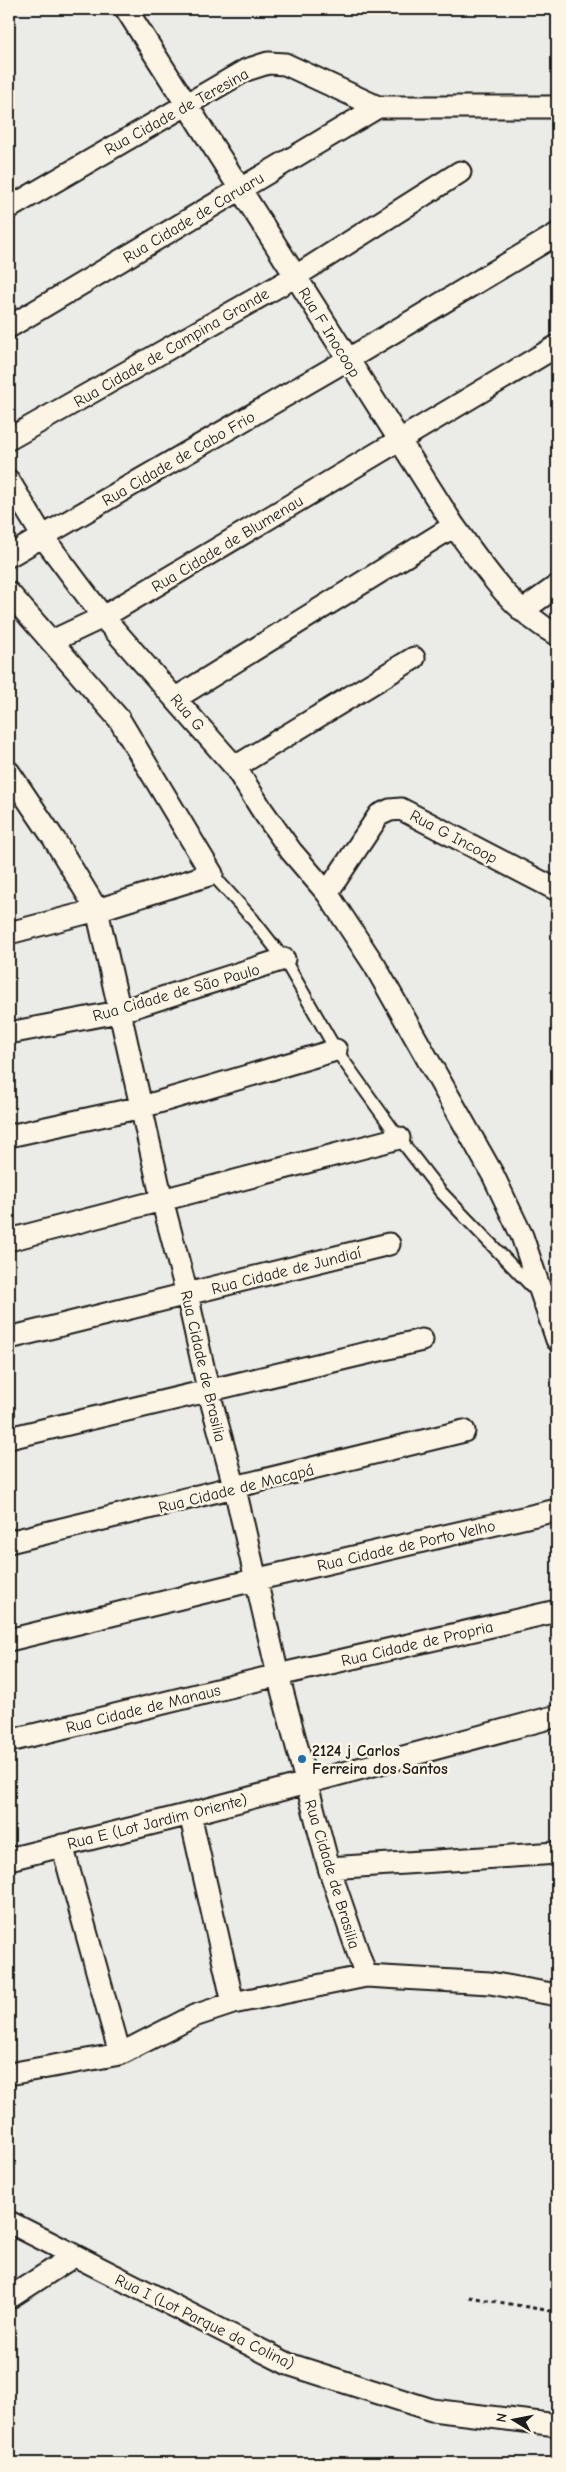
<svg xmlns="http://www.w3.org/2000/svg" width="566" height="2472" viewBox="0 0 566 2472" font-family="'Comic Neue',sans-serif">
<rect width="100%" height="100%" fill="#ebebe7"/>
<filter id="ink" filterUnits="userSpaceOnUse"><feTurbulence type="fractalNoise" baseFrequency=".02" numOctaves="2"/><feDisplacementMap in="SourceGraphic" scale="10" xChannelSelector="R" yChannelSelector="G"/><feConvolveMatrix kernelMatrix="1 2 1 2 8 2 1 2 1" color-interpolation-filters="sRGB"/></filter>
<g filter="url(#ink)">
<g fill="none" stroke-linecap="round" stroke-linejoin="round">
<defs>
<path id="lane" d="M212 874 251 917 284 959 336 1050 399 1138 440 1191 536 1291"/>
<path id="street" d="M126 9 454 526C484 567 511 610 557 635
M9 208 246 70 268 63 285 64 378 107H557
M9 327 378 107
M9 439 296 276 460 172
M9 481 43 537 103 617 235 767 262 810 291 851 327 893 375 966 493 1175 522 1236 557 1340
M9 556 347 360 557 234
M9 593 119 719 212 874 97 910 9 933
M522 611 557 586
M52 641 103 617 557 346
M176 698 454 526
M235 767 414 658
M9 772 54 839 97 910 162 1200 187 1294 208 1389 235 1489 278 1675 329 1868 366 1976
M327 893 379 815 390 810 401 809 557 890
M9 1033 118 1012 284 959
M9 1136 142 1107 336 1050
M9 1240 399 1138
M9 1338 389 1244
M9 1438 422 1340
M9 1542 464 1431
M9 1640 254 1580 557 1510
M9 1741 278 1675 557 1611
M190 1814 233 2003
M62 1845 120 2054
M9 1859 190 1814 557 1716
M329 1868 557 1853
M9 2074 120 2054 194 2016 233 2003 366 1976 490 1983 557 1995
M9 2222 288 2364 432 2410 557 2425
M9 2298 74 2256"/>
</defs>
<!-- lane casing -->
<use href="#lane" stroke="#1c1c1c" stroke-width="15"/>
<!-- street casing -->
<use href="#street" stroke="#1c1c1c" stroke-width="25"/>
<!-- path -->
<path stroke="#1c1c1c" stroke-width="3" stroke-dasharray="4 4" stroke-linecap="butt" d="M469 2297 557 2312"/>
<!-- lane -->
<use href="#lane" stroke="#fcf5e5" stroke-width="11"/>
<!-- street -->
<use href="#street" stroke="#fcf5e5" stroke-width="21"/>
</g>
</g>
<!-- markers -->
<circle fill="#1f6fb2" stroke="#fcf5e5" stroke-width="2" cx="302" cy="1759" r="5"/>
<g text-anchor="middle" stroke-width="5" stroke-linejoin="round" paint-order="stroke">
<!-- street labels -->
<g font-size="16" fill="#1c1c1c" stroke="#fcf5e5">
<text transform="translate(176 111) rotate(-29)" y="6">Rua Cidade de Teresina</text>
<text transform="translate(193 217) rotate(-31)" y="6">Rua Cidade de Caruaru</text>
<text transform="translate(330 332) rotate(58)" y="6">Rua F Inocoop</text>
<text transform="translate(171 347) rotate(-30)" y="6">Rua Cidade de Campina Grande</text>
<text transform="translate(178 458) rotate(-30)" y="6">Rua Cidade de Cabo Frio</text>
<text transform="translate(227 543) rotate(-31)" y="6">Rua Cidade de Blumenau</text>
<text transform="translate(188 712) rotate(49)" y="6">Rua G</text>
<text transform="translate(454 836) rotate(28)" y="6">Rua G Incoop</text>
<text transform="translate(176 992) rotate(-16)" y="6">Rua Cidade de São Paulo</text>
<text transform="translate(286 1270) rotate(-14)" y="6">Rua Cidade de Jundiaí</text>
<text transform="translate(204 1366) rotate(77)" y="6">Rua Cidade de Brasilia</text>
<text transform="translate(236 1488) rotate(-14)" y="6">Rua Cidade de Macapá</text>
<text transform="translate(406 1545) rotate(-13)" y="6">Rua Cidade de Porto Velho</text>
<text transform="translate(417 1643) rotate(-13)" y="6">Rua Cidade de Propria</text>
<text transform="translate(143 1708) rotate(-14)" y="6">Rua Cidade de Manaus</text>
<text transform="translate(157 1821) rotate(-14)" y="6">Rua E (Lot Jardim Oriente)</text>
<text transform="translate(333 1874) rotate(73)" y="6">Rua Cidade de Brasilia</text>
<text transform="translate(205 2321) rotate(26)" y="6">Rua I (Lot Parque da Colina)</text>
</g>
<!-- poi labels -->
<g font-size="16" font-weight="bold" fill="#1c1c1c" stroke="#fcf5e5" text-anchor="start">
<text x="312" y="1756">2124 j Carlos<tspan x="312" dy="18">Ferreira dos Santos</tspan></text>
</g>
</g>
<!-- margin -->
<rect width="566" height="2472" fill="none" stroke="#fcf5e5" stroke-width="30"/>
<rect x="15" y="15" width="536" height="2442" fill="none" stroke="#1c1c1c" stroke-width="2" filter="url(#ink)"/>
<!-- north arrow -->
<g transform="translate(514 2420) rotate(280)" stroke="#fcf5e5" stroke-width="4" paint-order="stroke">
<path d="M0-4L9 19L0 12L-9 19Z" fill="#1c1c1c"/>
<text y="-8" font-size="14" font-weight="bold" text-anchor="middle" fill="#1c1c1c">N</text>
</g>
</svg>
